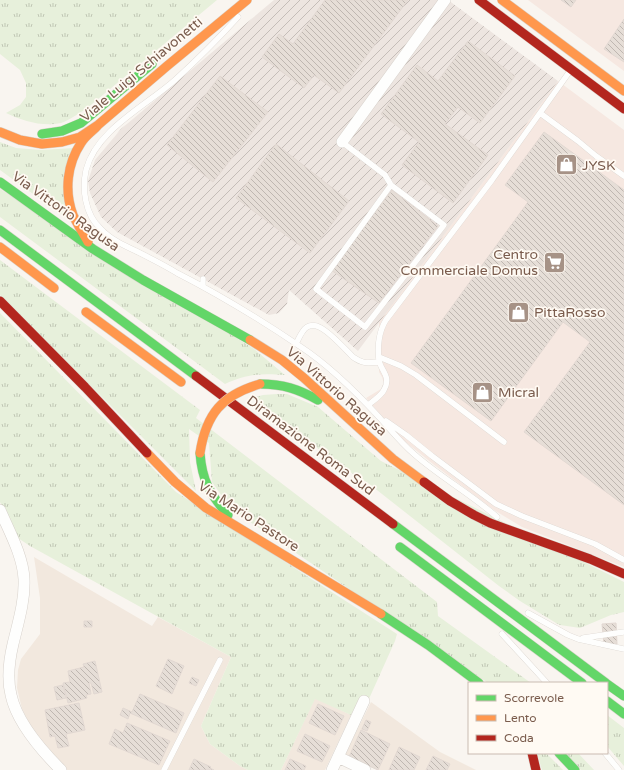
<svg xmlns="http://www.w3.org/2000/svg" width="624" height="770" viewBox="0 0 624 770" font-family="'Varela Round',sans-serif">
<defs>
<pattern id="industrial-furrows" width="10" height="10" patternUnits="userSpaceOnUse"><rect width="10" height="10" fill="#ede5e0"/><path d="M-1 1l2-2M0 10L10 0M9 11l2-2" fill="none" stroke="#c5bdb8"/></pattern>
<pattern id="grass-tufts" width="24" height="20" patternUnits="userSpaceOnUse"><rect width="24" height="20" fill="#e7f0db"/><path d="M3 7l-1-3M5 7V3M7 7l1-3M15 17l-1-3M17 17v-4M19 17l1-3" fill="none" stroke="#c0c6b4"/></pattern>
<pattern id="building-back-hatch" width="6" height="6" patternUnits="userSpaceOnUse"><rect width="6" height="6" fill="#e6ded7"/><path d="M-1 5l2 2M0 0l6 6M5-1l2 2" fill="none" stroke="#bfb7b1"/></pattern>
</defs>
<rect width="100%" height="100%" fill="#f9f5f0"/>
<!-- residential -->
<path fill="#f2e8de" d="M34 557 152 626 158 617 231 657 201 726 210 744 240 766 248 770H67L46 749 32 729 22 709 17 688 18 670 21 659 40 634V598Z
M315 698 351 715 325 770H281Z
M371 702 440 752 476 770H378L345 755Z"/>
<!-- commercial -->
<path fill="#f6e8e1" d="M528 0H624V71Z
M558 81 624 130V567L522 527 494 510 433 464 403 440 366 398 381 389 384 383 382 377 379 372V322Z"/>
<!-- industrial -->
<path fill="url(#industrial-furrows)" d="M274 0H448L558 81 358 351 289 290 287 304 279 313 269 315 117 232 101 217 90 193 88 181 95 160 121 129Z"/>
<!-- grass -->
<path fill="url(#grass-tufts)" d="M0 0H217L86 109C79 113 68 121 61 123 42 127 23 121 6 113L20 105 26 97V83L20 70 0 54Z
M0 142 16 148 41 150 74 148 69 220 0 170Z
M0 189 254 349 285 375C261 373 247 374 225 384L0 217Z
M0 260 200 410 196 418 437 602 438 616 531 683H488L231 509 212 482 209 443 189 429 190 462 196 491 0 295Z
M0 313 176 492 397 634 395 641 368 701 361 696 351 715 315 699 281 770H248L240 766 210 744 201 726 231 657 30 546 15 536 0 502Z
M277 394H287L318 407 381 461 624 582V612L611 615 580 628 560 625 556 623 520 601 499 586 368 483 342 467 252 398 263 395Z
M607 715 624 728V766L607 746Z
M537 753H546L563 770H542Z
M564 753H578L594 770H581Z"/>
<!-- building -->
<path fill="url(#building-back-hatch)" stroke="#e2d8d2" d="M325 0H408L339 93 314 75 304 88 262 57 279 34 293 44Z
M561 0H576L571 7Z
M624 19V62L604 49Z
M468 41 515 76 480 123 458 107 445 124 488 155 453 203 402 165 419 142 381 114 417 65 438 81Z
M220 76 268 112 213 182 167 145Z
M544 132 624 190V505L524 432 590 342 563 322 491 421 411 363 528 202 505 185Z
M276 144 349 201 310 253 236 198Z
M392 190 438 226 379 303 331 270Z
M84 621H92V627H84Z
M616 623 617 644 604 645 602 624Z
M168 659 184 666 172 694 156 686Z
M95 661 102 692 94 694 91 683H89L91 694 86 695 87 698 68 703 63 683 70 682 68 671 84 667 83 664Z
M192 677 199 680 196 686 189 683Z
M63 685 66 698 57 700 54 687Z
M140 694 184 713 176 733 130 713 128 719 120 715 123 708 132 712Z
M79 703 85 730 66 734 69 746 58 748 55 736 50 737 45 710Z
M318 704 344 716 335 735 309 723Z
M366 720 371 722 367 731 362 729Z
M127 723 170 741 159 765 109 744 115 729 123 733Z
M361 730 390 744 378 770 349 757Z
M305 734 330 746 322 762 297 751Z
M399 747 420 757 414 770H389Z
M433 756 450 764 447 770H426Z
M194 759 211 767 210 768 214 770H189Z
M290 759 306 766 304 770H285Z"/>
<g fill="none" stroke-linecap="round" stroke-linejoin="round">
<defs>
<path id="lane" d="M238 17C218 39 197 60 175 80 146 106 96 130 86 170 82 189 85 214 100 228 110 239 123 245 136 251 150 258 164 265 177 273 220 295 261 320 301 347 330 366 355 391 379 417 390 429 401 443 414 454 440 477 471 494 497 517
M540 113 578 141 596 156 624 176
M342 142 385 175 391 185 444 225 365 327 316 289 391 185
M203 287V279
M296 344C299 338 302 330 307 327 310 325 316 325 319 327 328 330 346 350 353 357 363 364 367 363 379 362
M379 357 401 366 416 375 504 442
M368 405C373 401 381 396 384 390 392 376 380 370 379 360 377 347 379 331 386 320L492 180 570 71
M386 421 406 435 432 456 496 504 522 516 595 544 624 560
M528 613 568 635 578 639 624 649
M502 634 547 683
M583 638 624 632
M605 753 619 770
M164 770 220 660"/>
<path id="street" d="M342 142 445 0
M0 510C9 531 23 556 24 579 25 601 18 623 13 644 9 661 7 679 11 695 17 723 42 751 61 770
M338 757 365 770
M332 770 364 701"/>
<path id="fast" d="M42 134 62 131 81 123 152 64
M0 182 93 249 143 280 250 340
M0 230 196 376
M260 384C283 384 298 389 318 400
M200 453C202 481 210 494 228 515
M393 524 606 683
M400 547 582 683
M381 614 428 645 479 683
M607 684 624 696
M607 701 624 714
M559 753 575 770"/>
<path id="slow" d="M502 0 624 91
M0 132 20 140 42 144 62 142 80 137 98 125 167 66 247 0
M88 242C83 233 77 224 73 215 64 191 67 164 81 143 85 136 93 131 98 125
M0 247 54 288
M86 312 181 382
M250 340 282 360 304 378 393 459 424 482
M147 453 175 482 206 508 381 614"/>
<path id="jam" d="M479 0 624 109
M0 301 85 387 147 453
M196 376 393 524
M424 482 450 501 474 515 490 523 590 559 624 574
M532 753 536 770"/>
</defs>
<!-- lane casing -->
<use href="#lane" stroke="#d7d1cb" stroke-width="6"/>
<!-- street casing -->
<use href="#street" stroke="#d7d1cb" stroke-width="12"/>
<!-- fast casing -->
<use href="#fast" stroke="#d9d2cb" stroke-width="10"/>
<!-- slow casing -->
<use href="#slow" stroke="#d9d2cb" stroke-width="10"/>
<!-- jam casing -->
<use href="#jam" stroke="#d9d2cb" stroke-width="10"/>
<!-- lane -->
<use href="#lane" stroke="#fefefd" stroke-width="5.5"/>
<!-- street -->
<use href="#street" stroke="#fefefd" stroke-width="11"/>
<!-- fast -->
<use href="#fast" stroke="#63d668" stroke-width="9"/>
<!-- slow -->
<use href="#slow" stroke="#ff974d" stroke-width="9"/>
<!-- jam -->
<use href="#jam" stroke="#b3261e" stroke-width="9"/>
<defs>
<path id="slow-bridge" d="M200 453C206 414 222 395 260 384"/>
</defs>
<!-- slow-bridge casing -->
<use href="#slow-bridge" stroke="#dad1cc" stroke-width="10" stroke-linecap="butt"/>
<!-- slow-bridge -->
<use href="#slow-bridge" stroke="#ff974d" stroke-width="9"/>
</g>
<!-- icons -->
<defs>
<symbol id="shop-square" viewBox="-11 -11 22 22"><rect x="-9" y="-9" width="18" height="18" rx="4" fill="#a69286" stroke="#fffaf3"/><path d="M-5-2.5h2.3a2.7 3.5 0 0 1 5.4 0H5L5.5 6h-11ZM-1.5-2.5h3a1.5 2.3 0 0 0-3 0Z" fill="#fff"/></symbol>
<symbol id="supermarket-square" viewBox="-11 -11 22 22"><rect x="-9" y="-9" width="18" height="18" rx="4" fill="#a69286" stroke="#fffaf3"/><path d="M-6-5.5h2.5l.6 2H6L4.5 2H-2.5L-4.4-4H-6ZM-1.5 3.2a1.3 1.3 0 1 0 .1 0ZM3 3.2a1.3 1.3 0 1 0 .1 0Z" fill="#fff"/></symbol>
</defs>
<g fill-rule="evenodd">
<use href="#shop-square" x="554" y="152" width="25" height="25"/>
<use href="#supermarket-square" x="542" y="250" width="25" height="25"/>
<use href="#shop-square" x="506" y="300" width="25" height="25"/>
<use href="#shop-square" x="470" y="380" width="25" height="25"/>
</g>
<g text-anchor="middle" stroke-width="3.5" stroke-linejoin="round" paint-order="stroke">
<!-- street labels -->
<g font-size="14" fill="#7a5c4d" stroke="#fffaf3">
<text transform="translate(141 69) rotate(-40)" y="5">Viale Luigi Schiavonetti</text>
<text transform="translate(66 211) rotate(35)" y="5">Via Vittorio Ragusa</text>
<text transform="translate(337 391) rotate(41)" y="5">Via Vittorio Ragusa</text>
<text transform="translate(311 445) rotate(37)" y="5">Diramazione Roma Sud</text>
<text transform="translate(249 516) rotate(33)" y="5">Via Mario Pastore</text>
</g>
<!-- poi labels -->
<g font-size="14" fill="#7a5c4d" stroke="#fffaf3" text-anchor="start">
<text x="582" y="170">JYSK</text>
<text x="538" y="259" text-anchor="end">Centro<tspan x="538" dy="16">Commerciale Domus</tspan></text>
<text x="534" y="317">PittaRosso</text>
<text x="498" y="397">Micral</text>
</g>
</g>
<!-- legend -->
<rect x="468" y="682" width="140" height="72" fill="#fffaf3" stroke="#cabbb1"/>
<rect x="476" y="695" width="20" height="6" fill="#63d668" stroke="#cabbb1"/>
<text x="504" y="702" font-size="12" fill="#7a5c4d">Scorrevole</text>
<rect x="476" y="715" width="20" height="6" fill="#ff974d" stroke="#cabbb1"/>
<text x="504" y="722" font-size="12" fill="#7a5c4d">Lento</text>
<rect x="476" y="735" width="20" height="6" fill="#b3261e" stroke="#cabbb1"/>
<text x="504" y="742" font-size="12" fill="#7a5c4d">Coda</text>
</svg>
